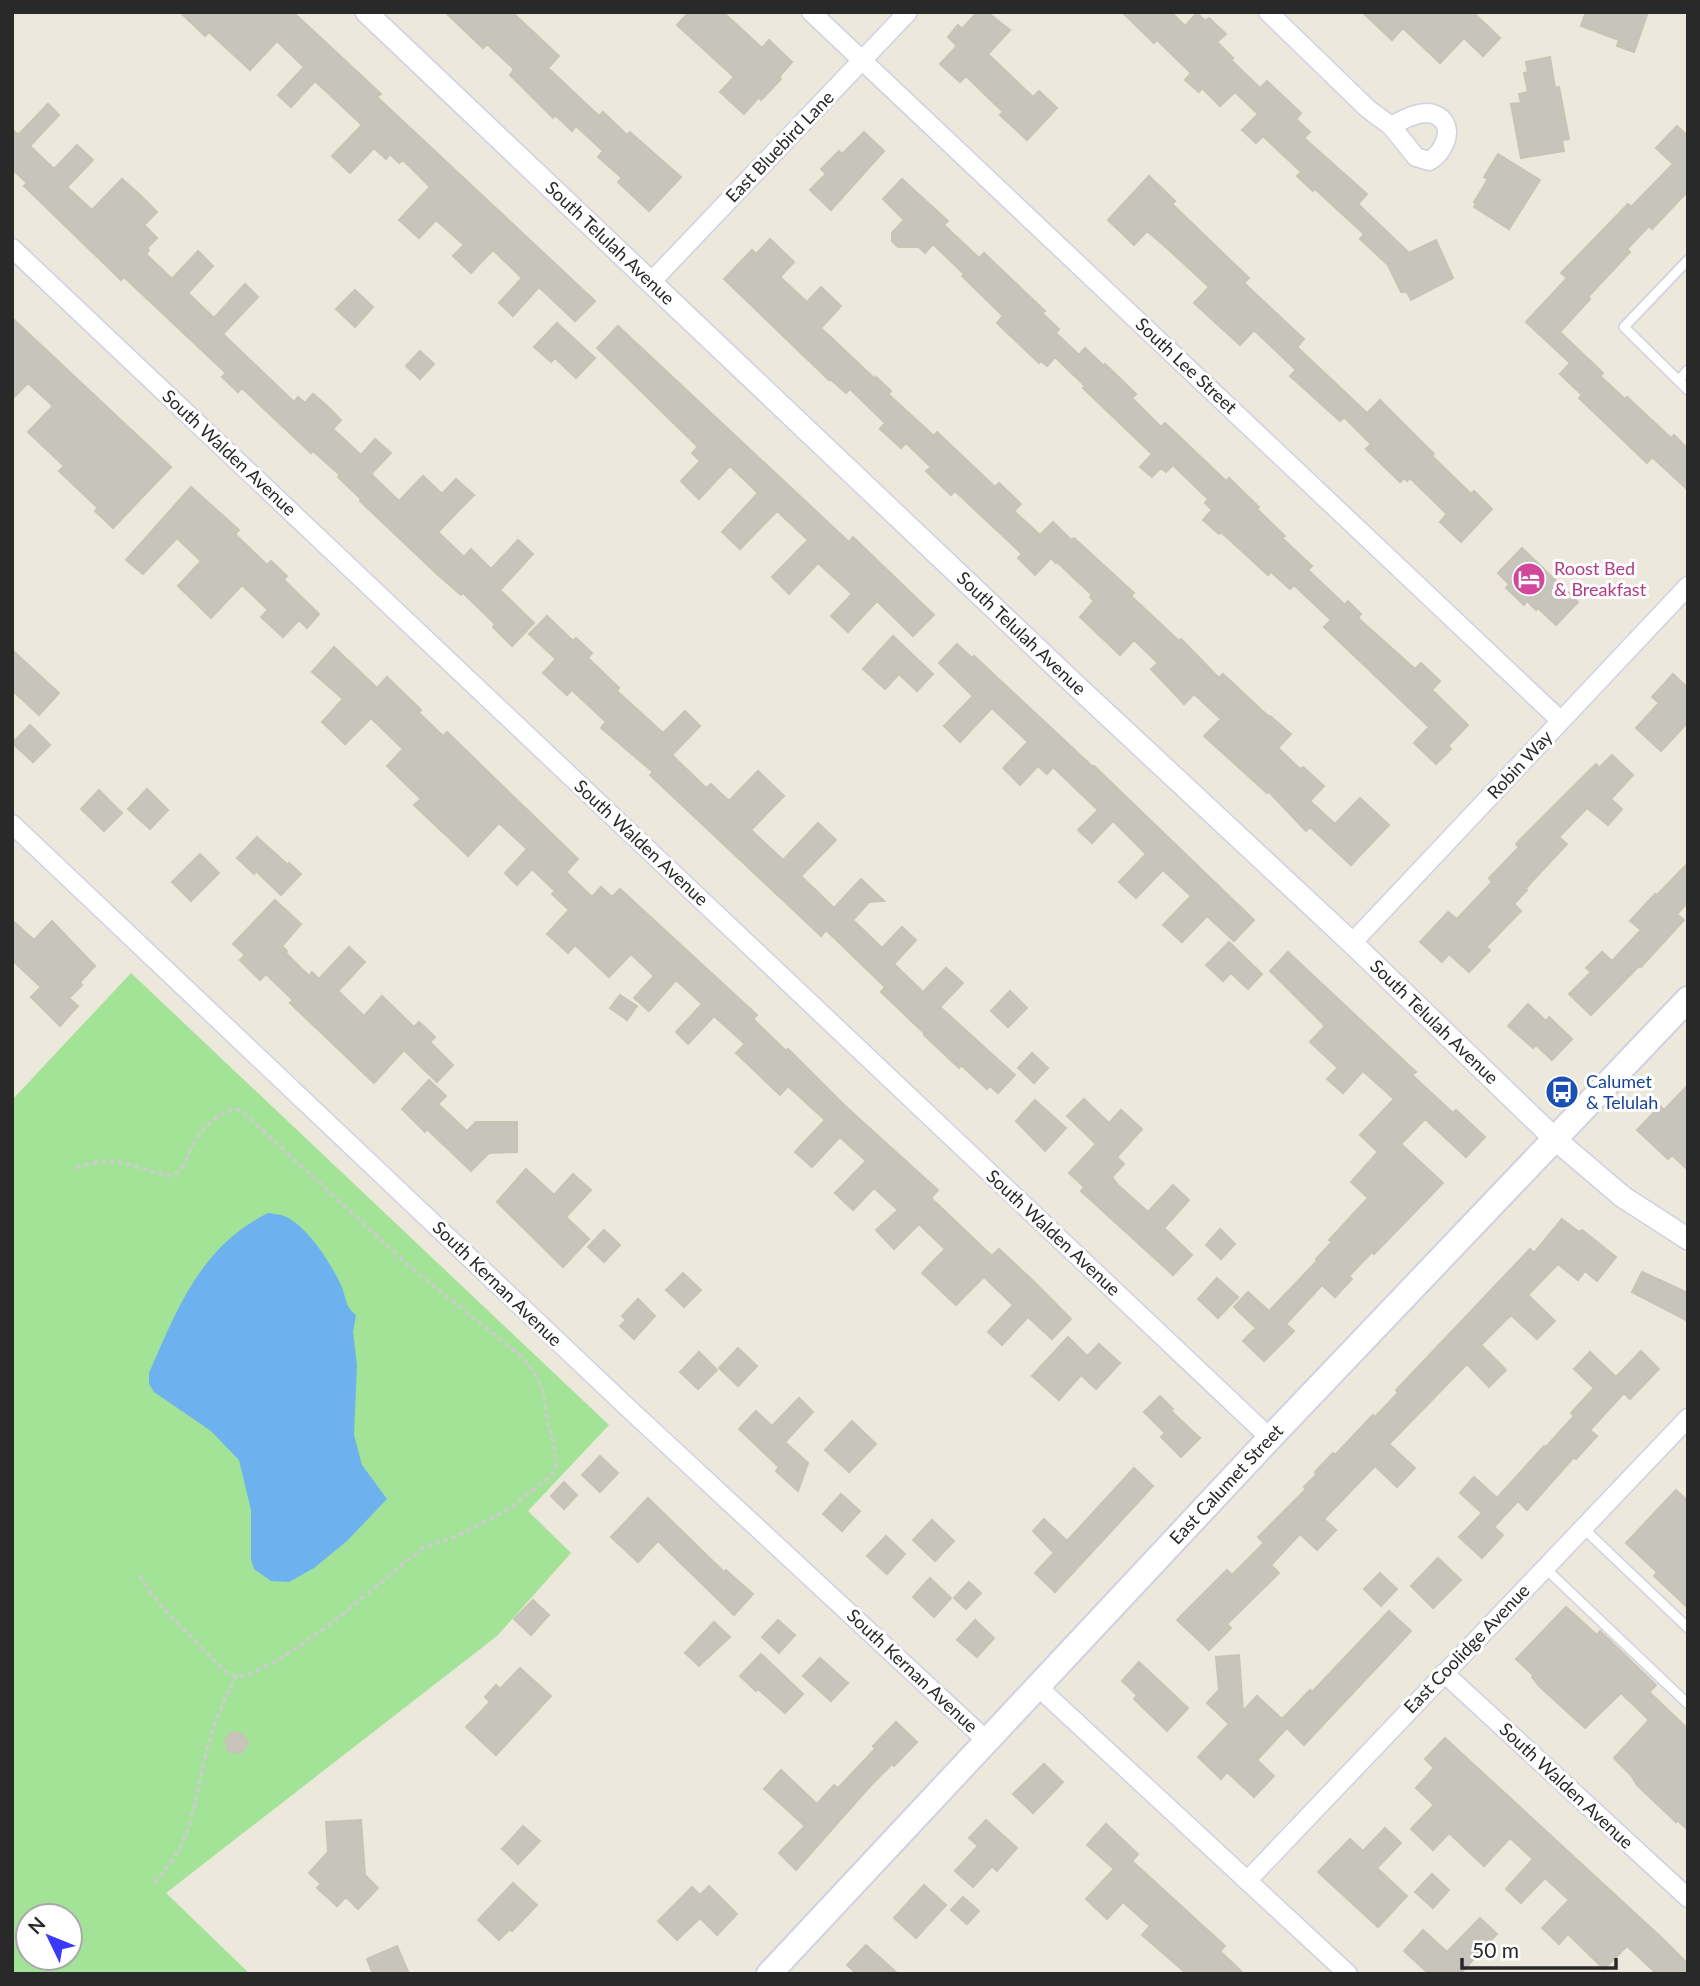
<svg xmlns="http://www.w3.org/2000/svg" width="1700" height="1986" viewBox="0 0 1700 1986" font-family="Lato,sans-serif">
<rect width="100%" height="100%" fill="#ece8db"/>
<!-- green -->
<path fill="#a2e397" fill-rule="evenodd" d="M131 973 609 1425 528 1511 571 1553 497 1636 166 1893 250 1974H12V1100ZM28 1916H70V1958H28Z"/>
<!-- water -->
<path fill="#6db2ef" d="M268 1213C273 1214 279 1214 284 1216 307 1225 332 1265 342 1287 346 1299 346 1308 356 1315L353 1332 357 1365 354 1435 362 1465 387 1499 347 1541 314 1568 289 1582 271 1581 254 1569 251 1560V1510L239 1460 211 1431 154 1392 149 1384V1373C177 1309 201 1246 268 1213Z"/>
<!-- building -->
<path fill="#c7c4bb" stroke="#c7c4b5" stroke-width="2" d="M180 12H293L381 94 377 97 595 301 575 321 539 287 513 316 499 303 522 278 493 250 471 273 453 256 464 245 436 220 419 238 399 220 430 187 403 160 399 163 390 154 386 159 374 148 350 173 332 156 362 125 315 81 291 107 278 95 304 67 277 41 250 70 209 32 205 36Z
M445 12H512L559 56 548 68 599 116 603 112 627 135 630 132 681 177 649 211 618 182 622 178 598 157 603 151 576 126 572 131 555 115 553 118 510 75 514 69 487 44 483 48Z
M689 12H723L762 48 769 40 792 62 779 77 781 79 761 100 759 97 744 114 720 92 734 77 677 25Z
M977 12H987L1010 30 988 54 1033 97 1039 91 1057 108 1027 140 1000 115 1003 112 966 76 960 82 940 64 957 46 948 37 958 25 962 29Z
M1122 12H1171L1185 26 1197 13 1205 21 1209 18 1226 34 1217 42 1233 58 1231 60 1260 88 1267 81 1301 113 1296 119 1310 132 1304 138 1367 194 1358 204 1409 253 1436 240 1453 278 1411 300 1407 292H1401L1388 265 1360 239 1364 234 1315 189 1313 191 1297 176 1301 172 1263 136 1256 143 1242 130 1258 114 1235 92 1220 106 1202 88 1199 92 1185 80 1191 73 1157 40 1154 43Z
M1362 12H1473L1500 38 1483 56 1464 38 1440 63 1403 28 1392 40Z
M1586 12H1648L1634 52 1617 46 1619 40 1581 26Z
M1550 57 1555 88 1559 87 1569 139 1562 140 1564 151 1521 158 1511 104 1521 103 1519 94 1528 92 1524 73 1528 72 1526 62Z
M48 104 59 115 30 146 54 169 77 145 93 160 67 187 92 210 122 179 140 195 157 212 144 225 157 238 147 248 149 250 146 254 172 279 198 251 213 266 188 293 214 318 245 284 258 297 223 334 294 402 298 397 305 403 313 394 326 405 341 420 333 429 361 455 375 439 391 453 371 474 399 501 423 476 442 494 456 479 474 495 438 532 464 557 471 549 491 569 518 540 533 554 500 590 534 623 512 646 493 627 495 624 463 593 461 595 437 574 360 501 361 499 338 477 340 475 313 451 311 453 242 388 238 392 222 377 226 373 124 277 121 280 24 186 27 183 12 169V129L18 135Z
M1677 126 1688 136V191L1652 229 1649 226 1627 249 1630 252 1588 297 1590 299 1560 332 1603 373 1600 376 1625 399 1627 397 1671 438 1674 435 1688 449V490L1652 457 1647 463 1579 398 1582 395 1560 374 1570 363 1526 322 1567 278 1561 273 1628 204 1631 207 1673 164 1656 148Z
M864 132 884 151 831 210 810 190 826 174 821 169 839 151 842 154Z
M1498 154 1540 180 1509 229 1474 207 1476 203 1474 202 1488 179 1484 177Z
M1149 176 1175 201 1172 204 1249 278 1244 283 1304 339 1297 347 1367 413 1380 400 1434 454 1432 456 1471 494 1474 491 1492 509 1461 542 1440 522 1447 514 1410 478 1407 481 1404 478 1400 482 1366 449 1371 444 1344 417 1340 421 1290 376 1296 370 1254 330 1240 345 1194 303 1209 287 1168 249 1147 231 1134 245 1108 220Z
M902 179 948 221 944 225 979 258 984 253 1045 311 1042 313 1059 329 1056 333 1079 355 1085 348 1104 366 1105 364 1136 394 1132 398 1161 427 1165 423 1226 481 1229 478 1259 507 1257 509 1285 536 1282 538 1312 566 1308 570 1345 605 1348 601 1361 614 1358 618 1415 669 1421 663 1440 681 1432 690 1468 725 1448 746 1451 749 1436 764 1414 743 1429 727 1324 627 1331 620 1294 585 1290 589 1271 572 1268 575 1221 532 1219 534 1203 520 1212 510 1205 503 1208 499 1173 465 1166 472 1161 468 1152 477 1140 467 1152 454 1083 388 1085 386 1055 357 1047 366 1041 361 1039 363 997 323 1003 316 962 276 964 274 933 244 925 253 919 247H898L892 241V233L904 220 883 199Z
M770 239 794 262 780 277 807 302 821 287 841 306 821 328 875 379 876 377 891 391 888 394 934 436 937 432 995 487 999 483 1021 504 1014 511 1040 535 1053 522 1071 540 1074 538 1134 593 1131 596 1179 641 1181 639 1219 678 1223 674 1269 717 1270 716 1291 734 1278 748 1300 769 1303 767 1324 786 1310 801 1335 824 1360 798 1389 825 1351 865 1310 827 1306 831 1268 791 1267 793 1204 736 1221 719 1194 694 1184 704 1151 669 1158 663 1134 640 1120 655 1080 617 1094 601 1090 597 1092 595 1057 562 1056 563 1051 558 1035 575 1018 558 1022 554 955 491 951 495 926 471 931 467 906 443 901 448 880 429 885 423 850 389 846 393 830 379 829 380 724 279 752 250 756 254Z
M355 290 373 307 355 327 336 309Z
M12 318 171 467 113 528 95 511 98 508 59 471 64 466 28 432 53 406 28 383 12 399Z
M557 323 595 358 576 378 555 358 551 362 534 347Z
M618 326 849 542 853 537 934 615 913 636 877 601 848 632 831 616 852 594 818 563 789 594 772 577 808 540 777 511 740 549 722 532 758 493 730 466 699 499 681 481 700 461 692 453 698 447 597 348Z
M420 351 434 364 420 379 406 366Z
M191 487 239 530 235 534 267 565 271 561 287 576 284 580 319 614 307 628 299 620 283 637 261 617 268 610 242 585 211 618 178 586 201 561 177 538 143 574 126 560Z
M1522 548 1578 602 1556 625 1538 608 1536 610 1527 601 1524 605 1506 588 1509 584 1498 573Z
M547 616 573 641 576 638 592 653 588 658 619 688 617 691 663 733 685 711 700 726 672 755 706 788 711 784 729 801 758 771 784 796 751 830 783 860 818 823 836 840 801 876 834 908 861 879 884 901 869 902 853 920 882 948 902 927 916 940 894 964 923 992 946 968 963 983 940 1007 1015 1075 998 1093 990 1086 987 1089 961 1065 959 1068 924 1035 925 1034 881 992 885 987 826 930 821 936 650 775 653 772 601 728 606 722 572 690 567 695 543 673 556 659 529 634Z
M893 636 933 674 917 691 899 674 885 689 863 669Z
M957 644 972 658 974 656 1093 767 1094 766 1254 920 1234 941 1207 916 1182 942 1163 925 1191 896 1163 870 1136 898 1119 882 1146 854 1113 821 1092 843 1078 830 1098 810 1053 767 1047 774 1038 766 1020 785 1003 768 1028 742 992 708 960 742 944 726 973 696 939 663Z
M334 647 377 688 387 677 421 710 419 713 443 736 447 732 578 859 566 872 592 897 601 887 612 897 620 889 757 1015 753 1019 786 1051 788 1049 844 1105 938 1190 931 1198 992 1256 999 1249 1030 1278 1071 1319 1052 1339 1028 1317 1002 1345 988 1332 1013 1305 984 1277 956 1305 922 1273 945 1249 919 1224 894 1249 876 1230 898 1210 874 1188 853 1210 835 1193 866 1161 840 1137 812 1167 795 1152 825 1120 788 1086 780 1095 736 1053 745 1044 714 1016 688 1044 676 1032 702 1004 676 980 649 1011 634 998 654 976 631 954 609 977 575 945 568 953 547 934 569 910 552 894 555 891 532 869 517 885 505 873 527 849 499 823 468 856 414 805 421 799 387 766 403 749 371 718 345 744 322 722 343 699 312 672Z
M12 650 59 693 39 715 12 690Z
M1673 674 1688 688V722L1661 751 1636 728 1659 703 1652 697Z
M30 725 50 745 33 762 12 743Z
M1612 755 1633 775 1611 799 1622 809 1608 825 1587 808 1559 837 1567 844 1525 889 1527 890 1514 904 1521 911 1486 947 1490 950 1469 972 1449 954 1442 962 1420 942 1448 912 1457 919 1492 882 1489 878 1519 847 1516 844 1596 764 1599 768Z
M147 789 168 810 150 829 128 809Z
M99 790 122 813 104 831 81 809Z
M257 837 288 865 289 863 301 874 281 895 256 871 254 874 237 858Z
M200 854 219 873 191 901 172 882Z
M1688 863V902L1677 914 1684 920 1641 967 1639 966 1591 1015 1569 994 1591 972 1586 968 1602 952 1612 961 1641 930 1630 921 1655 894 1657 895Z
M275 900 301 924 282 946 287 951 286 953 309 976 312 972 319 979 349 947 365 962 338 991 364 1016 382 996 414 1027 419 1022 435 1037 430 1042 453 1065 437 1082 404 1050 374 1083 290 1003 293 1000 266 974 260 980 240 960 245 955 233 944Z
M12 920 34 940 52 921 95 966 80 982 82 985 69 998 78 1006 60 1026 31 997 41 987 12 960Z
M1229 942 1262 974 1248 989 1231 973 1223 981 1206 965Z
M1288 952 1416 1072 1412 1075 1453 1113 1456 1110 1485 1137 1466 1157 1425 1119 1401 1144 1443 1183 1374 1254 1372 1252 1349 1276 1352 1279 1335 1297 1322 1285 1286 1324 1294 1331 1264 1361 1243 1341 1256 1328 1234 1307 1248 1292 1269 1311 1317 1261 1316 1259 1332 1242 1329 1240 1368 1198 1351 1182 1378 1152 1360 1135 1394 1099 1363 1071 1343 1093 1327 1079 1338 1068 1310 1042 1325 1026 1270 971Z
M1010 991 1027 1008 1008 1027 991 1011Z
M620 995 637 1006 627 1020 610 1008Z
M1528 1004 1546 1021 1549 1017 1572 1039 1552 1060 1536 1045 1533 1048 1508 1026Z
M1032 1053 1048 1068 1034 1083 1018 1068Z
M429 1080 446 1096 438 1104 467 1131 476 1122H517V1152L489 1153 471 1171 427 1129 425 1132 402 1109Z
M1688 1085V1170L1672 1155 1668 1159 1637 1130 1660 1106 1664 1110Z
M1084 1099 1109 1123 1121 1110 1142 1129 1117 1157 1124 1164 1112 1177 1118 1185 1148 1212 1173 1185 1189 1200 1164 1228 1192 1255 1173 1275 1081 1191 1084 1187 1069 1173 1096 1144 1067 1116Z
M1035 1100 1066 1128 1045 1151 1016 1121Z
M526 1169 554 1195 573 1174 591 1190 566 1217 589 1239 563 1267 497 1202Z
M1562 1219 1579 1232 1582 1230 1616 1257 1597 1281 1585 1271 1578 1280 1558 1264 1528 1295 1555 1321 1537 1339 1511 1315 1481 1345 1506 1370 1489 1387 1467 1364 1389 1444 1415 1468 1397 1487 1375 1466 1324 1519 1336 1530 1317 1550 1300 1534 1271 1565 1279 1573 1227 1624 1231 1628 1209 1650 1177 1620 1227 1570 1232 1575 1264 1543 1258 1537 1306 1489 1304 1487 1317 1474 1315 1472 1333 1453 1335 1455 1373 1415 1375 1417 1398 1393 1396 1390 1530 1249 1534 1253Z
M1220 1229 1235 1244 1221 1259 1206 1245Z
M604 1230 620 1245 604 1262 588 1247Z
M1642 1272 1688 1293V1321L1632 1292Z
M683 1273 701 1290 684 1307 666 1290Z
M1217 1278 1238 1297 1218 1318 1198 1299Z
M638 1299 655 1316 634 1339 620 1326 626 1320 622 1316Z
M1068 1337 1087 1356 1099 1344 1120 1363 1096 1389 1081 1375 1059 1400 1032 1376Z
M738 1348 757 1366 738 1386 719 1368Z
M1641 1351 1659 1369 1630 1399 1624 1393 1590 1430 1597 1436 1576 1459 1574 1457 1527 1510 1518 1501 1494 1527 1503 1535 1482 1558 1459 1537 1482 1513 1460 1493 1474 1477 1497 1498 1544 1446 1545 1448 1574 1416 1571 1413 1594 1388 1574 1369 1590 1352 1616 1377Z
M699 1352 717 1370 698 1389 680 1372Z
M1160 1396 1173 1409 1171 1411 1200 1438 1181 1457 1161 1437 1165 1433 1144 1412Z
M799 1398 813 1412 785 1442 808 1463 798 1491 776 1471 779 1467 739 1429 756 1411 772 1426Z
M852 1421 876 1444 849 1472 825 1450Z
M600 1456 618 1473 600 1492 582 1475Z
M1134 1468 1153 1486 1055 1592 1035 1573 1054 1553 1033 1531 1044 1519 1067 1541Z
M564 1482 577 1495 564 1509 551 1496Z
M1676 1490 1688 1501V1608L1654 1576 1657 1572 1626 1543Z
M841 1494 860 1511 842 1531 823 1514Z
M648 1498 724 1572 726 1570 753 1594 734 1615 658 1541 638 1562 611 1537Z
M932 1520 954 1541 935 1561 913 1540Z
M886 1536 905 1554 887 1574 867 1556Z
M1438 1558 1461 1580 1433 1608 1411 1586Z
M1380 1573 1397 1589 1381 1606 1364 1589Z
M930 1578 951 1598 934 1617 913 1597Z
M969 1582 981 1593 966 1609 954 1598Z
M533 1600 549 1615 531 1635 514 1619Z
M1566 1607 1597 1635 1600 1631 1656 1685 1649 1692 1688 1729V1830L1677 1820 1676 1822 1637 1785 1631 1775 1614 1758 1649 1720 1621 1693 1585 1728 1539 1686 1532 1677 1534 1676 1516 1659Z
M1389 1611 1411 1631 1304 1745 1287 1728 1257 1760 1274 1776 1254 1797 1227 1772 1221 1779 1198 1757 1229 1724 1207 1703 1219 1690 1216 1657 1239 1655 1243 1711 1257 1696 1282 1719 1310 1690 1312 1692Z
M778 1620 795 1635 779 1653 762 1637Z
M975 1620 994 1638 977 1657 957 1640Z
M714 1622 730 1637 699 1666 685 1653Z
M761 1654 803 1694 785 1713 758 1689 756 1691 740 1676Z
M820 1658 848 1683 831 1701 803 1676Z
M1139 1662 1188 1708 1167 1731 1134 1699 1137 1695 1122 1681Z
M520 1668 551 1696 496 1755 466 1727 490 1702 485 1697 496 1685 500 1689Z
M896 1722 917 1742 894 1766 892 1764 872 1784 796 1870 779 1853 805 1826 764 1789 781 1770 817 1804 834 1785 838 1788 875 1749 873 1746Z
M231 1732 241 1733 248 1743 241 1753 229 1752 225 1741Z
M1445 1738 1664 1940 1688 1964V1974H1657L1627 1946 1604 1969 1568 1934 1559 1944 1542 1928 1569 1900 1545 1878 1521 1903 1506 1889 1533 1859 1510 1838 1484 1866 1449 1833 1433 1850 1411 1829 1434 1805 1416 1788 1434 1768 1425 1759Z
M1044 1764 1063 1782 1033 1813 1013 1794Z
M361 1820 365 1875 378 1888 358 1909 346 1897 337 1906 317 1888 321 1884 309 1873 328 1852 326 1822Z
M986 1820 1017 1848 997 1871 992 1866 973 1887 955 1871 978 1846 969 1838Z
M1106 1824 1138 1854 1132 1861 1225 1946 1220 1951 1244 1974H1187L1142 1935 1150 1926 1123 1902 1107 1919 1086 1899 1114 1869 1087 1845Z
M523 1826 540 1841 518 1864 502 1849Z
M1385 1828 1401 1843 1377 1868 1407 1896 1378 1927 1318 1872 1350 1839 1363 1851Z
M1432 1874 1449 1890 1433 1908 1415 1892Z
M513 1883 537 1905 512 1931 510 1929 499 1940 478 1920Z
M924 1885 946 1905 916 1938 894 1918Z
M709 1886 737 1914 717 1935 700 1918 677 1940 658 1921 692 1887 700 1895Z
M963 1897 979 1911 967 1924 951 1910Z
M1480 1918 1497 1934 1460 1974H1429L1404 1951 1423 1930 1447 1952Z
M866 1945 898 1974H857L847 1965Z
M397 1946 409 1974H373L367 1959Z"/>
<g fill="none" stroke-linecap="round" stroke-linejoin="round">
<defs>
<path id="service" d="M1688 260 1624 327 1688 390
M1679 380 1688 370
M1583 1528 1688 1628
M1545 1568 1688 1704"/>
<path id="minor" d="M811 12 1561 721
M1268 12 1368 109 1391 126 1416 157 1429 161C1445 153 1458 122 1433 114 1419 110 1403 120 1391 126
M12 248 1270 1438
M652 281 908 12
M12 824 626 1406 986 1740
M1352 943 1688 586
M1444 1673 1688 1898
M1037 1686 1348 1974
M1247 1881 1688 1418"/>
<g id="tertiary">
<path id="s1" d="M366 12 1069 679 1352 943 1556 1140 1623 1197 1688 1239"/>
</g>
<g id="secondary">
<path id="s2" d="M769 1974 1270 1438 1688 999"/>
</g>
</defs>
<!-- service casing -->
<use href="#service" stroke="#d1d0e2" stroke-width="12"/>
<!-- minor casing -->
<use href="#minor" stroke="#d1d0e2" stroke-width="21"/>
<!-- tertiary casing -->
<use href="#tertiary" stroke="#d1d0e2" stroke-width="24"/>
<!-- secondary casing -->
<use href="#secondary" stroke="#d1d0e2" stroke-width="28"/>
<!-- path -->
<path stroke="#ccc" stroke-width="3.5" stroke-dasharray="5 3.5" stroke-linecap="butt" d="M76 1168C122 1152 130 1169 172 1176 186 1169 186 1157 193 1144 200 1129 219 1113 235 1108L243 1112 408 1265 521 1356 534 1372 543 1390 548 1424 554 1444 556 1467 550 1477 509 1509 459 1535 424 1547 329 1625 277 1661 245 1676H236L224 1671 161 1606 137 1573
M154 1883C194 1841 193 1806 206 1753 213 1726 223 1702 236 1676"/>
<!-- service -->
<use href="#service" stroke="#fff" stroke-width="9"/>
<!-- minor -->
<use href="#minor" stroke="#fff" stroke-width="18"/>
<!-- tertiary -->
<use href="#tertiary" stroke="#fff" stroke-width="21"/>
<!-- secondary -->
<use href="#secondary" stroke="#fff" stroke-width="24"/>
</g>
<!-- icons -->
<defs>
<symbol id="hotel-disc" viewBox="-11 -11 22 22"><circle r="9.5" fill="#d1479c" stroke="#fff"/><path d="M-6-4.5h1.5V1H6V5H4.5V3h-9V5H-6ZM-4 0a1.8 1.8 0 1 1 3.6 0ZM.5 0V-2.5h3Q6-2.5 6 0Z" fill="#fff"/></symbol>
<symbol id="bus-disc" viewBox="-11 -11 22 22"><circle r="9.5" fill="#1a4fb4" stroke="#fff"/><path d="M-5-6H5V4H4V6H2V4H-2V6H-4V4H-5ZM-3.5-4V0h7V-4ZM-3.5 1.2v1.5H-2V1.2ZM2 1.2v1.5H3.5V1.2Z" fill="#fff"/></symbol>
</defs>
<g fill-rule="evenodd">
<use href="#hotel-disc" x="1510" y="560" width="38" height="38"/>
<use href="#bus-disc" x="1543" y="1073" width="38" height="38"/>
</g>
<g text-anchor="middle" stroke-width="6" stroke-linejoin="round" paint-order="stroke">
<!-- street labels -->
<g font-size="18" fill="#292929" stroke="#fff">
<text transform="translate(780 147) rotate(-46)" y="6">East Bluebird Lane</text>
<text dy="6" stroke="none"><textPath href="#s1" startOffset="336">South Telulah Avenue</textPath></text>
<text transform="translate(1186 366) rotate(43)" y="6">South Lee Street</text>
<text transform="translate(229 453) rotate(43)" y="6">South Walden Avenue</text>
<text dy="6" stroke="none"><textPath href="#s1" startOffset="903">South Telulah Avenue</textPath></text>
<text transform="translate(1520 765) rotate(-47)" y="6">Robin Way</text>
<text transform="translate(641 843) rotate(43)" y="6">South Walden Avenue</text>
<text dy="6" stroke="none"><textPath href="#s1" startOffset="1470">South Telulah Avenue</textPath></text>
<text transform="translate(1053 1233) rotate(43)" y="6">South Walden Avenue</text>
<text transform="translate(497 1284) rotate(44)" y="6">South Kernan Avenue</text>
<text dy="6" stroke="none"><textPath href="#s2" startOffset="670">East Calumet Street</textPath></text>
<text transform="translate(1467 1649) rotate(-46)" y="6">East Coolidge Avenue</text>
<text transform="translate(912 1671) rotate(43)" y="6">South Kernan Avenue</text>
<text transform="translate(1566 1786) rotate(43)" y="6">South Walden Avenue</text>
</g>
<!-- hotel labels -->
<g font-size="18" fill="#b23c85" stroke="#fff" text-anchor="start">
<text x="1554" y="575">Roost Bed<tspan x="1554" dy="21">&amp; Breakfast</tspan></text>
</g>
<!-- transit labels -->
<g font-size="18" fill="#164399" stroke="#fff" text-anchor="start">
<text x="1586" y="1088">Calumet<tspan x="1586" dy="21">&amp; Telulah</tspan></text>
</g>
</g>
<!-- border -->
<rect width="1700" height="1986" fill="none" stroke="#292929" stroke-width="28"/>
<!-- north arrow -->
<g transform="translate(49 1937) rotate(313)"><circle r="33" fill="#ffffff" stroke="#a9a9a9" stroke-width="2"/>
<path d="M0-5L12 26L0 18L-12 26Z" fill="#3c3afa"/>
<text y="-10" font-size="19" font-weight="bold" text-anchor="middle" fill="#292929">N</text>
</g>
<!-- scale -->
<path d="M1462 1958v10h154v-10" fill="none" stroke="#292929" stroke-width="3.5"/>
<text x="1472" y="1958" font-size="21" fill="#292929" stroke="#ffffff" stroke-width="5" paint-order="stroke">50 m</text>
</svg>
